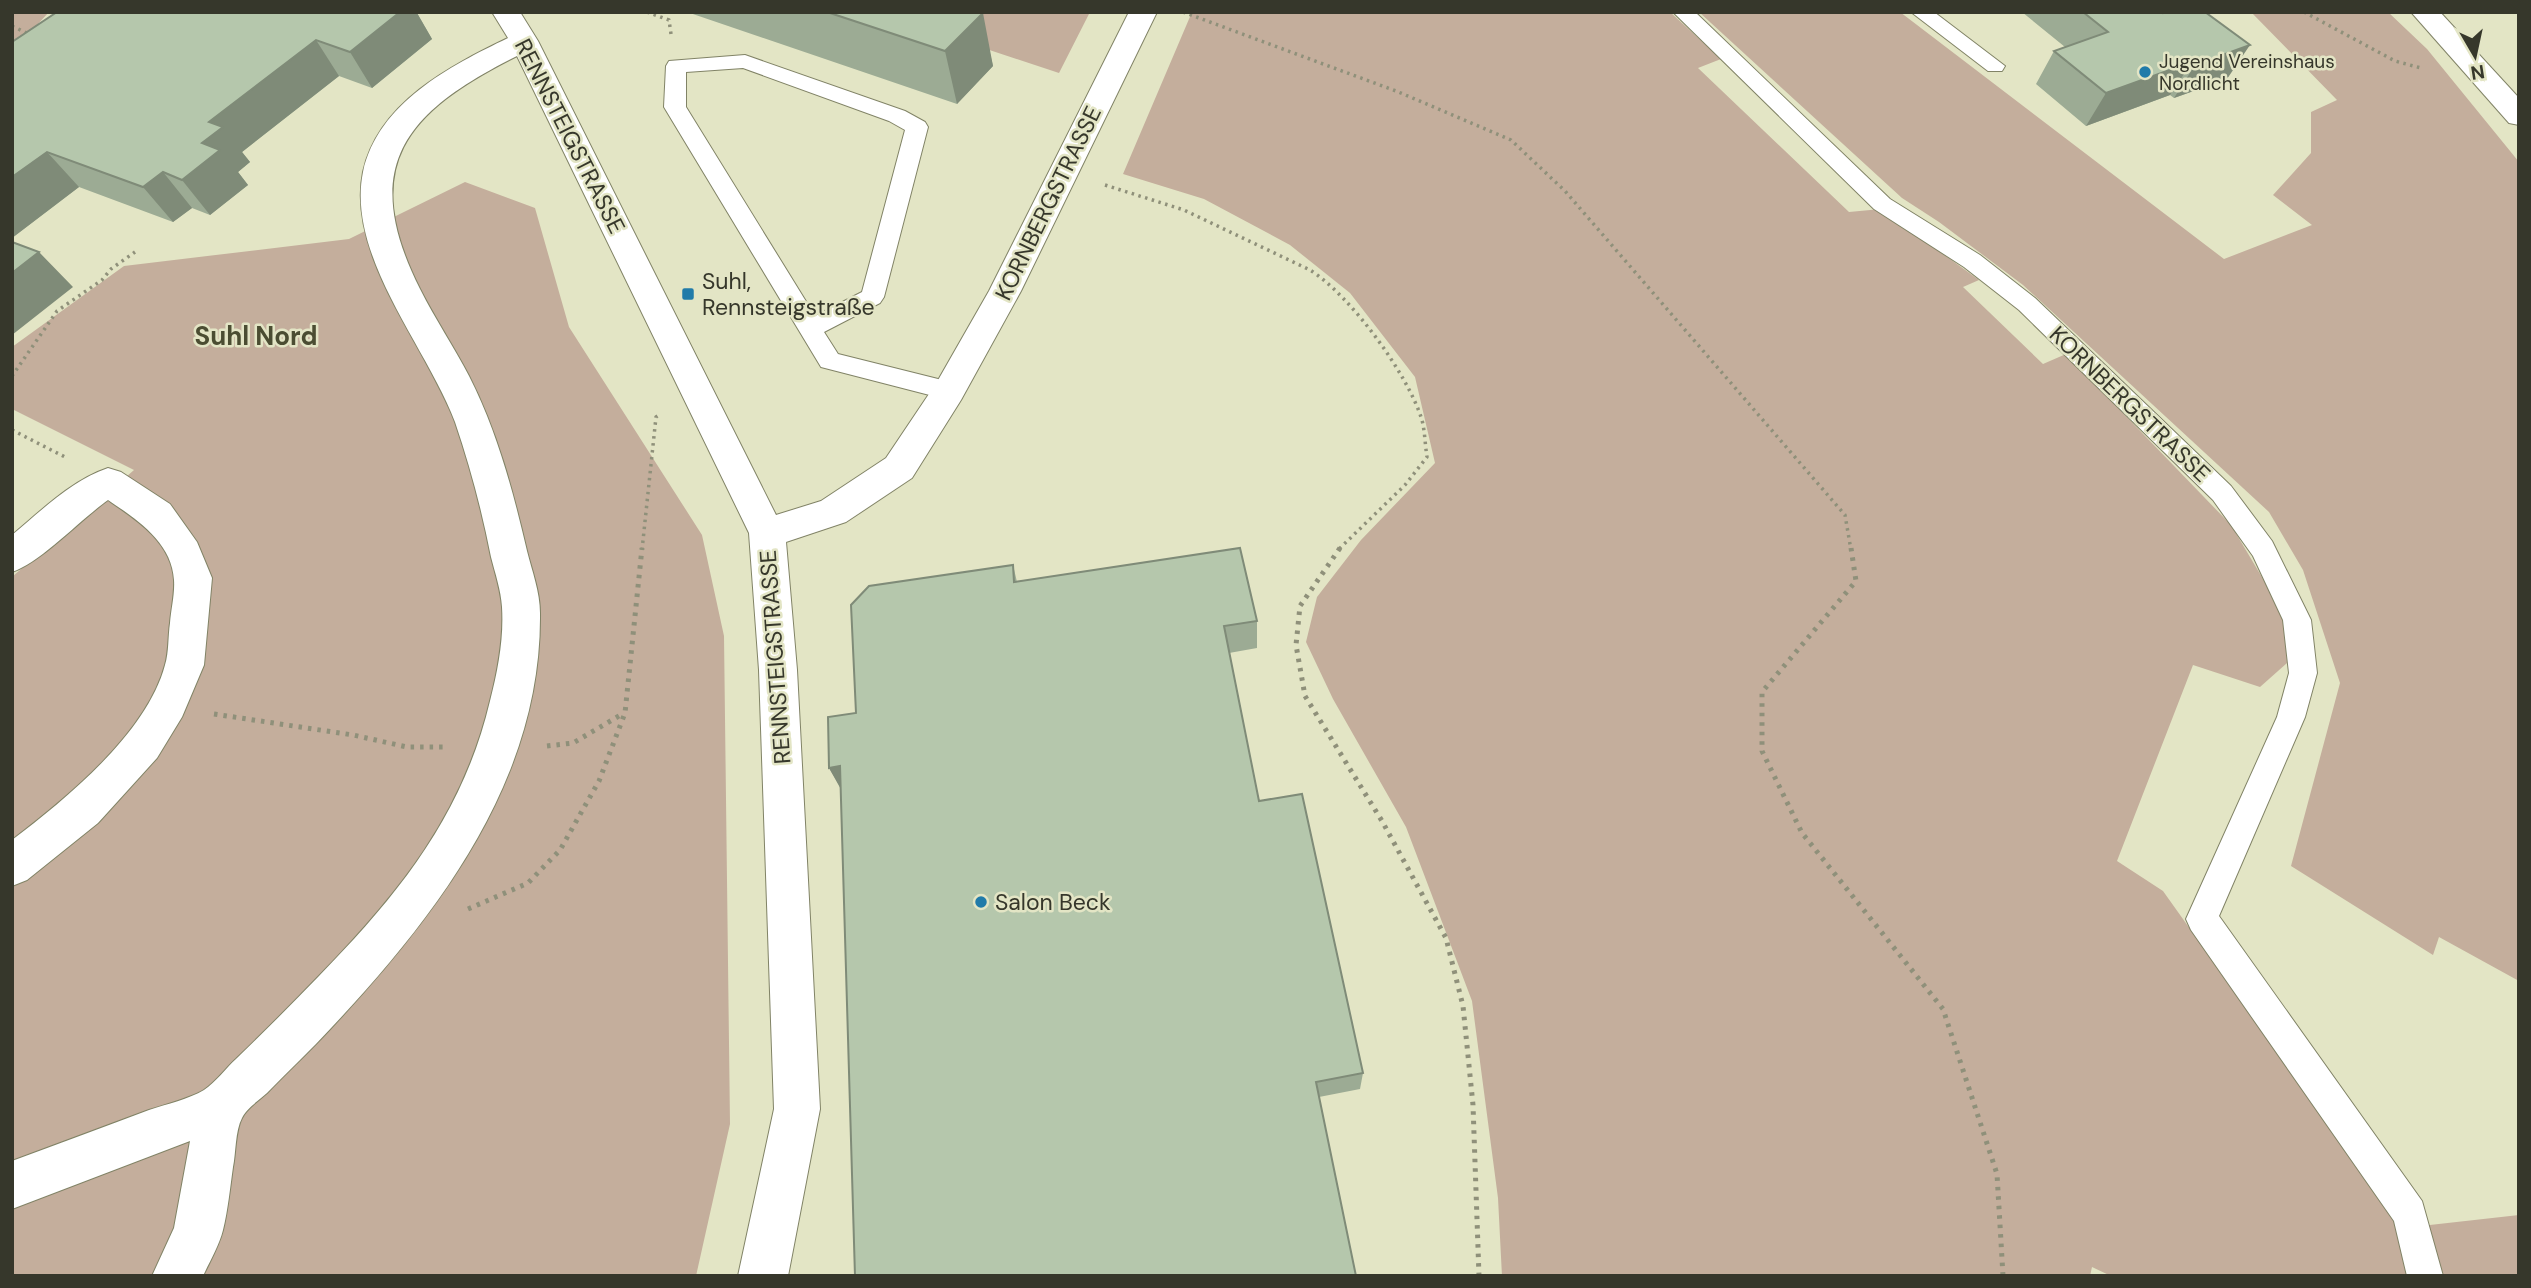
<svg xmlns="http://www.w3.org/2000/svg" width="2531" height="1288" viewBox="0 0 2531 1288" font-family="'DM Sans',sans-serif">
<rect width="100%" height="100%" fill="#e3e5c5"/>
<!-- green -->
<path fill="#c4ae9c" d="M12 12H49L12 52Z
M875 12H1090L1059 73Z
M1192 12H1670L1721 59 1698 68 1849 212 1881 209 1979 280 1963 287 2043 364 2066 354 2231 525 2285 616 2287 663 2260 687 2193 665 2117 861 2163 891 2403 1228 2519 1215V1276H2111L2092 1267 2090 1276H1502L1498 1198 1472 1001 1406 827 1333 699 1306 642 1317 597 1361 540 1435 463 1415 377 1350 293 1290 245 1204 199 1123 174Z
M1699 12H1900L2224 259 2312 225 2273 195 2311 153V112L2337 100 2251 12H2388L2427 49 2519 162V981L2439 937 2433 955 2291 866 2340 683 2303 570 2269 512 2023 285 1939 222 1902 198Z
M465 182 535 208 569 327 702 535 724 636 730 1124 696 1276H12V577L134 470 12 409V347L124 266 349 239Z"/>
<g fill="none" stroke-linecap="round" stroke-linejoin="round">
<defs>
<path id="lane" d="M1673 12H1695L1890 199 1980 255 2035 298 2231 486 2272 541 2311 620 2317 673 2305 717 2219 916 2422 1201 2443 1276H2407L2394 1221 2191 930 2186 919 2277 717 2289 673 2283 620 2253 556 2213 500 2019 310 1964 267 1874 209Z
M1911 12H1934L2005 66 2002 71H1988Z
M745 55 905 111 925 122 928 127 884 297 880 303 824 332 838 354 958 384 961 391 958 398 949 400 821 367 664 107 666 66 669 61ZM743 68 889 121 905 130 862 292 815 316 686 107V72Z"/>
<path id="street" d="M492 12H520L538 41 776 515 821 501 886 458 937 382 989 291 1129 12H1157L1021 291 961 400 912 478 846 522 786 542 797 670 820 1109 788 1276H738L774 1109 759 670 749 533 517 56C405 112 358 166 420 289 435 319 454 347 469 376 497 431 513 491 527 551 532 571 540 592 540 613 542 778 439 913 332 1027 311 1050 288 1071 267 1093 259 1100 246 1109 242 1118 235 1131 236 1153 233 1167 230 1188 228 1210 223 1230 219 1246 210 1261 203 1276H152L174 1228 190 1141 12 1209V1161C58 1144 104 1127 149 1110 167 1104 189 1099 204 1090 216 1082 226 1068 236 1059 264 1032 292 1004 319 976 399 894 463 815 490 701 498 670 504 638 502 607 501 590 495 573 491 557 482 511 470 466 455 422 427 347 346 256 363 172 378 103 450 66 508 38Z
M108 468 121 472 170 504 197 542 212 578 204 665 182 717 157 758 98 823 27 880 12 886V840C66 799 147 733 165 665 169 652 168 636 170 623 171 609 175 594 174 580 172 542 136 519 108 500 81 519 40 563 12 572V535C41 511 72 480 108 468Z"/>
<path id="secondary" d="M2411 12H2440L2519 98V125L2509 123Z"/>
</defs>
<!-- lane casing -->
<use href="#lane" stroke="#818366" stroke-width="2"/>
<!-- street casing -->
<use href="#street" stroke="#818366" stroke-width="2"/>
<!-- secondary casing -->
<use href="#secondary" stroke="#818366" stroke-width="2"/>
<!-- path-far1 -->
<path stroke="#8f907a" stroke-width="3.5" stroke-dasharray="2.5 4.5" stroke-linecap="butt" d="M647 12 669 20 671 34
M1183 12 1396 91 1511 140 1565 191 1845 515 1851 550
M2304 12 2395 61 2421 68
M12 26 31 35
M1105 185 1184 210 1310 270C1350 295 1408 374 1422 420 1425 432 1425 445 1427 457L1405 485 1338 550
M12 376 57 311 102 280 111 269 135 252
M12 430 65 457
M642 550 656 417 659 415"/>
<!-- path -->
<path stroke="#8f907a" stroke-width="5" stroke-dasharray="3.5 6" stroke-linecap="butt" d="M1340 548 1300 606 1296 645 1305 696 1382 821 1446 938 1463 1006 1473 1105 1479 1276
M1851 548 1856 581 1762 692V751L1802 833 1943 1009 1997 1174 2003 1276
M214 714 353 735 407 747H447
M547 746 573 743 624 713
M468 909 528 883 560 850 599 781 625 713 642 548"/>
<!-- lane -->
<use href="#lane" fill="#fff" fill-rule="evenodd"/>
<!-- street -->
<use href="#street" fill="#fff" fill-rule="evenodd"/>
<!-- secondary -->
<use href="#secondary" fill="#fff" fill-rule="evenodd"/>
</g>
<!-- wall -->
<path fill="#9cab94" d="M687 12H980L993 66 957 104Z
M2022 12H2162L2227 79 2174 98 2170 95 2086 126 2036 84 2054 51 2065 47Z
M417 13 432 39 372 88 339 76 242 152 250 162 238 172 248 185 210 215 192 208 173 222 79 187 12 238V42Z
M1013 565 1017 582 1257 621V648L1229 653 1259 801 1363 1073 1360 1089 1319 1097 841 788 829 768 856 713Z"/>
<!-- shaded-wall -->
<path fill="#7f8b78" d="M389 12H418L417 13 432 39 372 88 350 52Z
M983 13 993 66 957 104 945 51Z
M316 40 339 76 242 152 250 162 238 172 248 185 210 215 182 180 202 143 209 122Z
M2250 45 2227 79 2174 98 2195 65Z
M2192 62 2170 95 2086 126 2106 93Z
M47 152 79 187 12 238V177Z
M163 172 192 208 173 222 143 187Z
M39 252 73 287 12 335V273Z
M840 766 843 793 829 768Z"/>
<!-- building -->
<path fill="#b5c7ac" stroke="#7f8b78" stroke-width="2" d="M57 12H400L350 52 316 40 209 122 223 127 202 143 220 150 182 180 163 172 143 187 47 152 12 177V42Z
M827 12H980L983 13 945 51Z
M2083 12H2162L2163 13 2166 12H2205L2250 45 2195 65 2192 62 2106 93 2054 51 2108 32Z
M12 242 39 252 12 273Z
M1240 548 1257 621 1224 626 1259 801 1302 794 1363 1073 1316 1082 1356 1276H855L840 766 829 768 828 717 856 713 851 605 869 586 1013 565 1014 582Z"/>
<!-- markers -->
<g fill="#217ba9" stroke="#e3e5c5" stroke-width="2.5">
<circle cx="2145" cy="72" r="7"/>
<rect x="681" y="287" width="14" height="14" rx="3.5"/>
<circle cx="981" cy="902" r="7"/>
</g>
<g text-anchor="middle" stroke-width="5" stroke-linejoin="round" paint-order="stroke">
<!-- far-poi labels -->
<g font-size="19" fill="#36372b" stroke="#e3e5c5" text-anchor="start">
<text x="2159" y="68">Jugend Vereinshaus<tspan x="2159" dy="22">Nordlicht</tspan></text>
</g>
<!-- street labels -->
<g font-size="23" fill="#36372b" stroke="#e3e5c5">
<text transform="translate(570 136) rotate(63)" y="8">RENNSTEIGSTRASSE</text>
<text transform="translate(1048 203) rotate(-64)" y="8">KORNBERGSTRASSE</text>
<text transform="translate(2130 404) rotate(44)" y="8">KORNBERGSTRASSE</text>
<text transform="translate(775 657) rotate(-94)" y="8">RENNSTEIGSTRASSE</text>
</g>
<!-- poi labels -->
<g font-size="23" fill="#36372b" stroke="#e3e5c5" text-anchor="start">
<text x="702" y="289">Suhl,<tspan x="702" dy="26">Rennsteigstraße</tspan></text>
<text x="995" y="910">Salon Beck</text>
</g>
<!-- quarter labels -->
<g font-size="26" font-weight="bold" fill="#4b4d32" stroke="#e3e5c5">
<text x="256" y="345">Suhl Nord</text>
</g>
</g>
<!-- border -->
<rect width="2531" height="1288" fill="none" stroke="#36372b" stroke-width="28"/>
<!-- north arrow -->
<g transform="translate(2475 56) rotate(171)" stroke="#e3e5c5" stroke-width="5" paint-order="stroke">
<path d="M0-5L12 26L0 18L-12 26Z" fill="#36372b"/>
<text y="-10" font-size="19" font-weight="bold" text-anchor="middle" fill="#36372b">N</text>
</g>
</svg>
